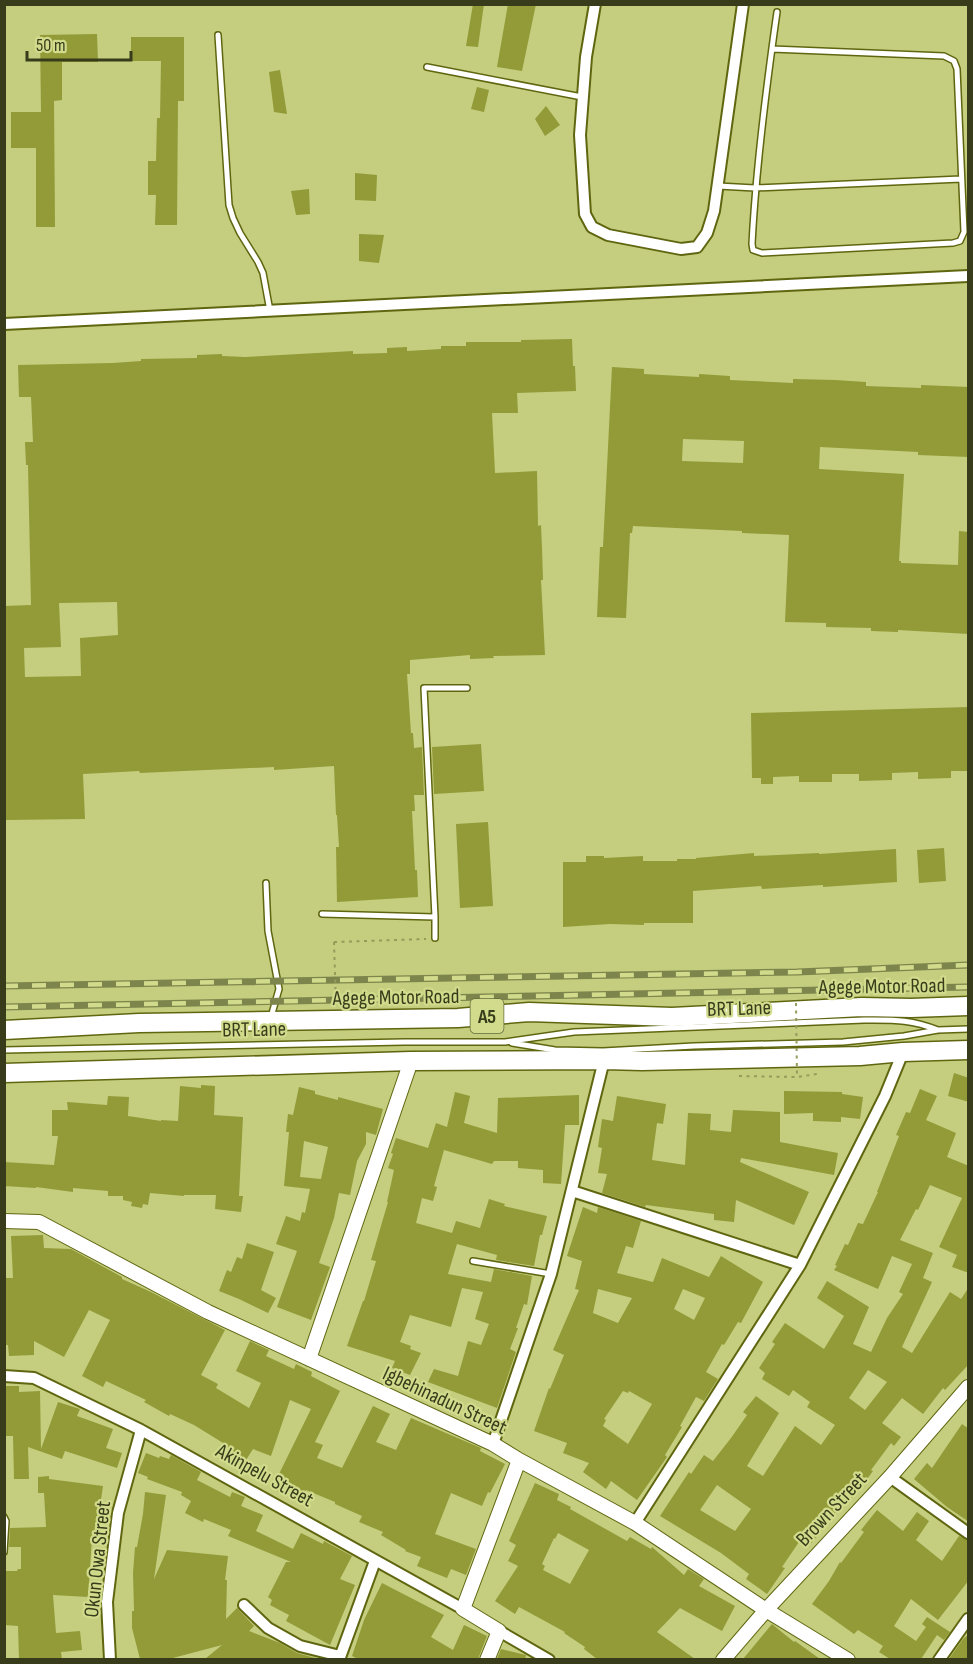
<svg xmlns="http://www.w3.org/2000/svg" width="973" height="1664" viewBox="0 0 973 1664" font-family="'Sofia Sans Condensed',sans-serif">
<rect width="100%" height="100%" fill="#c4ce7e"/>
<!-- building -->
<path fill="#929b38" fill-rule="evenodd" d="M473 4H484L478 47 466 46Z
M508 4H536L522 71 497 67Z
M97 34 98 62H62V100L54 101 55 227H36V148H11V112H41L40 35Z
M131 37H184V101H178L177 225H155L156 195H148V161H156L157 118H160L161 61H131Z
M280 70 287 114 274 112 269 72Z
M477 87 489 90 484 112 471 109Z
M546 106 560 125 545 136 535 119Z
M355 173 377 175 376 201 355 200Z
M309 189 310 214 296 215 291 191Z
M359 234 384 235 379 263 359 261Z
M572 339 573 366H575L576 391 517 393 518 413H492L495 473 537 471 538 526 541 525 542 548 543 580H541L545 655 493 656 494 658 470 659V655L410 660V674H407L411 733H413L414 748 422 747 424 795H414L415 811H412L415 870H417L418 897 337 902 336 847H339L337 815H336L334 766 274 770V767L140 773 139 771 83 774 85 819 5 820 4 606 31 605 28 465H26L25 442H33L31 397H19L18 365 113 363 141 361V359L197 358V355L222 354V356L245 357 353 351V354L387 353V348L407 347V351L441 349V346H466V342H521V340ZM117 602 118 635 80 638 81 676 25 677 24 648 61 647 59 603Z
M612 367 644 369V374L699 377V374L730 376V380L793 383V379L835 380 866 382V386L921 388V385L969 387V457L918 455V452L820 447 819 469 904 474 899 561H901V563L958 565 959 531 969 532V634L898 630V632L871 631V628L826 627V623L785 622 789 535 742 533V531L676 528 633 526 632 533H630L626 618 597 617 600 547H603ZM683 439 744 441 743 463 682 461Z
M969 707V771H951V778L918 779V772L892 773V780L859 781V774H832V782H799V776L773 777V784H761V778H752L751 713Z
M481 744 484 791 434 794 432 747Z
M488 822 493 906 460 908 456 824Z
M944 848 946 881 919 883 917 850Z
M896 849 897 882 823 887V885L762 889 761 886 693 891V923H644V925L610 924 563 927V862H586V856H604V858L643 856V861H677V859H696V858L754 853V856L819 853V854Z
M954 1073 969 1078V1102L948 1096Z
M201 1085 215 1086 214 1115 243 1117 239 1196H243L241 1212 215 1209 216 1195H184V1196L150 1193 148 1205 143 1204 142 1208 131 1206 132 1202 123 1200V1196H108V1191L73 1188V1192L36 1187V1188L4 1186V1162L54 1165 58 1136H52V1110H68L67 1102 107 1105 108 1096 129 1097 128 1116 161 1121V1120L178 1121 180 1086 201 1088Z
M299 1087 315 1091V1094L338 1100V1097L383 1109 376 1135 366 1132V1144L357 1161 350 1195 339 1193 334 1218 319 1263 330 1267 311 1320 277 1307 297 1251 276 1244 286 1216 300 1221 302 1212 305 1213 310 1189 284 1186 289 1132H286L288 1114 293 1115ZM304 1141 328 1147 321 1179 300 1177Z
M920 1089 937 1096 926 1120 956 1133 947 1157 969 1166V1273L952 1267 957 1255 939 1247 962 1198 930 1185 918 1210 916 1209 900 1240 933 1253 923 1278 932 1282 902 1347 912 1353 950 1292 961 1299 969 1287V1364L945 1390 943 1388 923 1414 902 1398 882 1423 901 1437 894 1446 891 1443 871 1470 873 1471 861 1487 852 1498 849 1496 809 1546 801 1539 782 1567 785 1568 767 1594 746 1579 749 1574 721 1553 660 1516 689 1472 691 1474 704 1455 713 1461 731 1438 747 1415 743 1412 756 1396 779 1413 747 1466 763 1476 795 1426 821 1445 835 1425 807 1407 810 1402 793 1390 789 1396 762 1379 765 1373 759 1368 775 1344 772 1342 785 1323 824 1349 844 1316 817 1298 827 1281 869 1307 853 1344 871 1352 887 1318 903 1294 899 1292 912 1264 892 1256 878 1289 834 1270 837 1266 835 1265 845 1244 848 1245 858 1223 863 1224 878 1192H877L899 1136 896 1135 906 1112 910 1113ZM868 1370 887 1382 865 1410 849 1398ZM717 1485 751 1509 735 1531 700 1510Z
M784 1091 842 1092V1094L863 1097 860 1119 841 1117V1122L813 1121V1113L784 1114Z
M455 1092 470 1096 464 1123 497 1133 498 1098 579 1095V1125H565L561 1184 543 1183V1170L518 1168V1161H494L492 1164 444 1150 434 1186 437 1187 433 1201 422 1198 416 1223 452 1233 456 1221 480 1228 489 1199 505 1204 504 1206 547 1216 542 1235H540L534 1266 496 1260 497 1255 457 1244 448 1274 491 1282 494 1269 532 1276 527 1305 524 1304 516 1328H518L510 1349 516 1352 497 1408 428 1382 434 1369 458 1376 468 1341 481 1345 489 1324 475 1319 483 1292 462 1288 451 1327 410 1315 400 1342 411 1346 410 1349 421 1353 410 1375 392 1368 395 1361 347 1346 363 1301H364L376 1261 371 1260 388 1202H387L394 1170 388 1168 393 1154 391 1153 396 1138 428 1148 436 1123 447 1127Z
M617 1096 666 1104 663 1124 657 1123 652 1160 685 1165 688 1113 711 1114 710 1130 731 1132 733 1110 780 1112V1142L838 1153 834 1175 741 1158 740 1162 809 1192 794 1225 736 1200 734 1222 714 1220V1214L646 1205 645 1207 602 1193 607 1174 598 1173 602 1148 598 1147 602 1119 613 1121Z
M583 1207 597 1213 598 1207 641 1221 633 1248 626 1246 617 1273 653 1282 662 1258 709 1277 721 1256 763 1282 741 1323 738 1322 724 1345 722 1344 706 1372 718 1379 704 1401 696 1397 680 1426 682 1427 665 1455 667 1457 637 1500 611 1481 606 1489 583 1472 589 1463 563 1453 567 1443 534 1431 549 1388 550 1389 564 1355 553 1350 579 1290 575 1289 582 1261 567 1256ZM598 1289 632 1298 618 1323 593 1313ZM683 1289 705 1298 694 1320 674 1309ZM623 1391 628 1393 629 1391 652 1404 628 1444 603 1426 606 1420 604 1419Z
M43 1235 44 1248 71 1249 122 1277V1279L151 1292 225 1330 201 1375 218 1384 216 1388 249 1408 261 1383 236 1371 250 1341 269 1350 266 1356 294 1369 296 1364 312 1372 311 1376 340 1391 315 1442 323 1445 317 1458 342 1468 373 1406 390 1414 376 1442 396 1450 411 1418 481 1448 480 1451 505 1464 490 1493 488 1492 482 1506 451 1493 435 1534 476 1549 466 1575 451 1569 447 1578 417 1566 421 1557 405 1551 406 1550 381 1535 383 1532 359 1522 362 1516 335 1504V1502L306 1490 301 1501 274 1490 280 1475 279 1474 311 1409 290 1400 271 1456 253 1449 246 1460 227 1448 228 1446 194 1425 170 1414 169 1416 144 1402 146 1400 106 1381 103 1387 82 1376 110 1320 89 1310 64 1357 34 1341V1355L9 1356 8 1345H4V1278H13L11 1236Z
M247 1243 274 1252 261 1290 276 1298 268 1313 239 1299 219 1291 227 1270 231 1272 237 1257 242 1259Z
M4 1386H19V1392L40 1391 41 1449 58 1402 80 1409 77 1416 113 1429 106 1448 122 1453 117 1468 65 1451 62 1459 28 1447 29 1479H14L13 1436H4Z
M962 1424 969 1429V1522L947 1507 914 1479 927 1463 932 1468Z
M146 1453 159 1458 160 1456 169 1459 171 1455 201 1472 197 1480 230 1497 232 1492 245 1497 241 1506 263 1515 256 1531 293 1549 301 1533 323 1544 324 1541 352 1556 340 1579 355 1585 330 1645 286 1621 289 1615 270 1605 272 1600 268 1597 286 1562H291L228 1536 231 1530 204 1519 203 1522 185 1513 191 1501 181 1495 182 1492 147 1479 148 1477 138 1473Z
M49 1476V1479L103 1486 98 1520 102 1521 99 1539 92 1538 88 1597 53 1595 56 1633 80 1631 82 1650 61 1652 62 1659H19L18 1626 4 1625V1571H17L18 1569H21V1547H9L10 1528 46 1527 44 1493H38V1477Z
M535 1483 559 1494 557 1500 571 1507 570 1509 627 1541 630 1537 651 1549 652 1547 684 1575 688 1569 704 1579 699 1586 735 1606 722 1631 680 1608 657 1632 695 1659H597L584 1649 585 1647 564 1633 565 1632 519 1607 515 1614 495 1601 518 1566 508 1561 516 1545 509 1541ZM558 1533 589 1550 570 1584 543 1570 545 1566 542 1564 554 1538 555 1539Z
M145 1492 166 1495 154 1579 167 1550 228 1556 225 1580H227L226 1619 237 1608 254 1626 249 1631 280 1643 297 1653 319 1659H205L222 1645 169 1659H140L132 1628V1611H134L133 1573 135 1547H137L143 1514Z
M877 1510 903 1531 917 1512 929 1521 916 1540 942 1561 959 1536 969 1540V1580L938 1620 911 1599 894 1626 916 1641 926 1627 922 1624 927 1617 950 1632 944 1640 937 1635 921 1659H890L879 1652 883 1646 858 1630 854 1634 812 1604 829 1581 840 1562 841 1563 864 1532 861 1530Z
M382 1583 444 1615 431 1637 453 1650 464 1625 487 1636 478 1659H358L352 1656 364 1620Z
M772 1624 794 1642 795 1641 820 1659H743Z
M969 1634V1659H949L963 1639Z
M501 1649 526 1655 525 1659H497Z"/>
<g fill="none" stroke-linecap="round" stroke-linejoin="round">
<defs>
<path id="service" d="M218 35 229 205 233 218 240 233 258 262 263 273 270 311
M772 49 944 56 954 61 957 69 964 232 960 241 953 243 762 253 753 250 752 244C756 166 766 89 777 12
M427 67 582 97
M718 186 755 188 961 179
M266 883 268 931 279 989 271 1017
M322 914 435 917 424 688H467
M435 917V938
M512 1043 555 1050 603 1051 694 1046 843 1042 904 1036 938 1030 968 1029
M4 1050 404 1042H505L574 1032 864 1020C894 1020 910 1019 938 1030
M473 1261 551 1274
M4 1517 6 1521 4 1552"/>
<path id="minor" d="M595 4 586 57 580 135 585 214 592 227 608 235 681 249 697 247 707 233 714 211 743 4
M4 324 968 276
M572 1191 800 1265
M4 1376 34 1378 141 1430 463 1609
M493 1444 551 1274 604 1060
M890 1477 968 1533
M635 1523 800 1265 885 1096 903 1052
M244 1605 268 1628 300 1646 340 1656
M499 1631 549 1660
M110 1660 107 1602 118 1513 141 1430
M339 1660 375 1561
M939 1660 968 1619"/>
<path id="tertiary" d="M4 1221 39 1222 208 1312 493 1444 519 1460 635 1523 766 1610 848 1660
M309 1359 411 1061
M487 1660 499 1631 463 1609 519 1460
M723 1660 766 1610 890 1477 968 1387"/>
<path id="trunk" d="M4 1030 139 1023 458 1018 529 1012 672 1017 862 1007 911 1008 968 1006
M4 1073 411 1061 604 1060 642 1061 860 1056 903 1052 968 1050"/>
</defs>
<!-- service casing -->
<use href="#service" stroke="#606610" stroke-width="8"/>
<!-- minor casing -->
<use href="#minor" stroke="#606610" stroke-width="14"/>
<!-- tertiary casing -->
<use href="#tertiary" stroke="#606610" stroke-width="16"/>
<!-- trunk casing -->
<use href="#trunk" stroke="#606610" stroke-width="21"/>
<!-- path -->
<path stroke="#949c5c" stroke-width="2" stroke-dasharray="3 4.5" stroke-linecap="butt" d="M334 942 426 939
M739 1076 797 1077 817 1074"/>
<!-- service -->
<use href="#service" stroke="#fff" stroke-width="5"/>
<!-- minor -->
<use href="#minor" stroke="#fff" stroke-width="10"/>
<!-- tertiary -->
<use href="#tertiary" stroke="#fff" stroke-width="14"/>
<!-- trunk -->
<use href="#trunk" stroke="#fff" stroke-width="18"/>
<defs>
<path id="rail" d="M4 986 797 972 968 965
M4 1007 968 987"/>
</defs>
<!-- rail casing -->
<use href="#rail" stroke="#7e854c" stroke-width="7"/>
<!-- rail -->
<use href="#rail" stroke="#d1db8b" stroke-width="4.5" stroke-dasharray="14" stroke-linecap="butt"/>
<!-- path-bridge -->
<path stroke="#949c5c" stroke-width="2" stroke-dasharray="3 4.5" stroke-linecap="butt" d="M334 942 336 1006
M796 1003 797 1077"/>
</g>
<g text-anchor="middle" stroke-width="4.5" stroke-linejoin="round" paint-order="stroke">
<!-- shield labels -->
<rect fill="#d1db8b" stroke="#666c3d" stroke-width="1.5" x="470.5" y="999" width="33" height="34" rx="4.5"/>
<g font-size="20" font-weight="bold" fill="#383c1b">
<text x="487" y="1023">A5</text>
</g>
<!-- street labels -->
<g font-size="21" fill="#383c1b" stroke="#d1db8b">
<text transform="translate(882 986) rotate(-1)" y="7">Agege Motor Road</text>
<text transform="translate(396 997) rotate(-1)" y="7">Agege Motor Road</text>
<text transform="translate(739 1008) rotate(-2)" y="7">BRT Lane</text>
<text transform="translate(254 1029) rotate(-1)" y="7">BRT Lane</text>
<text transform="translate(445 1400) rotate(25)" y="7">Igbehinadun Street</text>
<text transform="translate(265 1475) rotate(29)" y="7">Akinpelu Street</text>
<text transform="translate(831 1509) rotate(-47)" y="7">Brown Street</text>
<text transform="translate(97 1559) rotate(-84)" y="7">Okun Owa Street</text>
</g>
</g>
<!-- border -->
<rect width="973" height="1664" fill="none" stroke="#383c1b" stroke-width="12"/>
<!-- scale -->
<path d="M27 51v9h104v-9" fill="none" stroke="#383c1b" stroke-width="3"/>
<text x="36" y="51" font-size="18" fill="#383c1b" stroke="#d1db8b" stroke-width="4.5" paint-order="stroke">50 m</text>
</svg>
